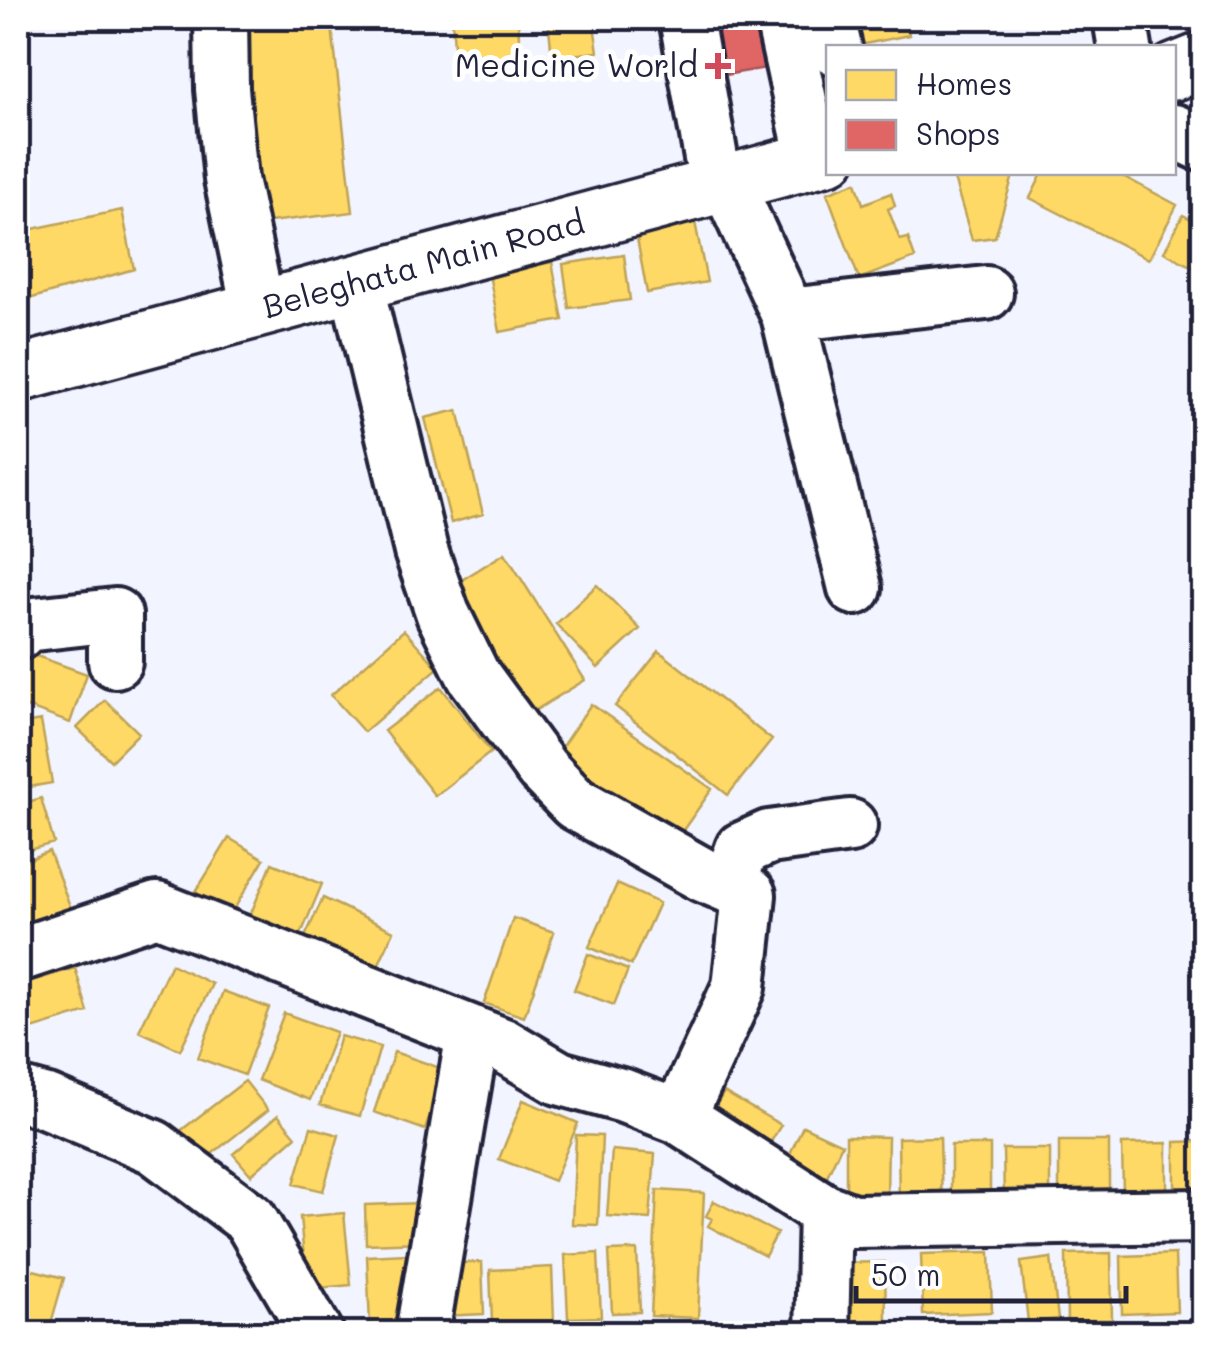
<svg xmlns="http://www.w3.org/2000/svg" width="1221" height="1351" viewBox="0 0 1221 1351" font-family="Mali,sans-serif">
<rect width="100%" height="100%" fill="#f2f5ff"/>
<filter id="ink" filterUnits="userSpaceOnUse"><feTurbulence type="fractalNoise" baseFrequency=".01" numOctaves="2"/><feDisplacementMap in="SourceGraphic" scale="20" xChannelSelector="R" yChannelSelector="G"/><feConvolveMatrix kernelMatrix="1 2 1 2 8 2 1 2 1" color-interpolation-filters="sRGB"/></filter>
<g filter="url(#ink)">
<!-- homes -->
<path fill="#ffd966" stroke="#bda259" stroke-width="2.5" d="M243 18H331L353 212 244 225Z
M452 18H518L520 57 455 62Z
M548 18H593L598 52 552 57Z
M839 18H906L909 35 845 48Z
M952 172H1014L995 237 972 240Z
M1043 172H1115L1177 205 1149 259 1030 198Z
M856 182 863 204 891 193 895 206 888 209 900 240 908 238 915 258 859 279 827 193Z
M122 210 134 269 18 302V232Z
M1183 215 1204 226V273L1164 252Z
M695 222 707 282 647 293 636 233Z
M624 255 630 300 569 308 563 264Z
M552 262 563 320 500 332 489 274Z
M458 410 483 514 451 523 425 418Z
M505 553 585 680 521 719 441 593Z
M597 585 640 629 598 668 556 624Z
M404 630 438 668 364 732 331 695Z
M659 651 772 740 728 795 615 706Z
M28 653 87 674 70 723 18 704V680Z
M441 687 491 752 435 796 384 731Z
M105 700 139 733 111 761 77 728Z
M591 704 712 789 674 843 554 758Z
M41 721 52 783 18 789V725Z
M41 798 54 843 18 853V805Z
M229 838 264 859 221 931 185 909Z
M49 851 73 914 28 932 18 905V864Z
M272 863 322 884 291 958 241 937Z
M617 884 659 903 631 965 589 947Z
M323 898 394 931 368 987 297 954Z
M513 918 554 932 524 1017 484 1003Z
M588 954 628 970 614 1005 574 990Z
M171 964 212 984 180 1050 139 1031Z
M75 968 88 1012 32 1029 18 985Z
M223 991 269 1008 244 1075 198 1058Z
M284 1013 336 1032 310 1100 258 1080Z
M340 1036 380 1047 360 1116 320 1105Z
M394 1052 446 1070 425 1130 374 1112Z
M245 1081 268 1110 199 1164 175 1135Z
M724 1092 781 1125 760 1160 703 1127Z
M523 1100 578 1123 554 1181 499 1159Z
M278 1115 296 1136 251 1175 233 1154Z
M803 1126 842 1144 820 1191 781 1173Z
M311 1127 339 1135 323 1191 294 1184Z
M576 1135 602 1136 598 1225 572 1224Z
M846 1136 888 1137 887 1200H846Z
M940 1137 942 1203 899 1204 898 1138Z
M1059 1141H1109V1199H1059Z
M1204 1141V1195H1175V1142Z
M1167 1143V1193L1123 1194 1122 1144Z
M951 1145H990V1202H951Z
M1003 1149H1050V1199L1004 1200Z
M612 1150 655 1154 650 1219 607 1216Z
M657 1190 704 1193 698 1318 651 1316Z
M714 1201 777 1233 765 1256 708 1226 712 1219 706 1216Z
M422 1203 423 1242 366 1244 365 1205Z
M344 1213 351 1285 307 1289 300 1217Z
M637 1250 640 1312 612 1313 609 1251Z
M990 1252 992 1312 923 1315 921 1254Z
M598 1253 601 1317 568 1318 565 1255Z
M1111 1253 1112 1320 1067 1321 1066 1254Z
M406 1254 409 1324 370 1326 367 1256Z
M1175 1254 1177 1312 1122 1314 1121 1256Z
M1051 1258 1058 1319 1028 1322 1021 1262Z
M482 1262 484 1314 442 1316 440 1264Z
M885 1262 886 1322 833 1323 832 1263Z
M18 1266 64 1278 49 1330 18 1322Z
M552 1267 554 1321 492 1323 490 1270Z"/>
<!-- shops -->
<path fill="#e06666" stroke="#a75259" stroke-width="2.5" d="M698 18H770L778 66 707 78Z"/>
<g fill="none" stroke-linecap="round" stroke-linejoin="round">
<defs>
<path id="minor" d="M221 18 222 89 231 179 258 309
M686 18 716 186
M782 18 813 160
M828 18 835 48
M1120 18 1125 48
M1174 131 1204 145
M727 183 788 315 986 293
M356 283 421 551 443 614 473 675 542 769 575 803 703 875 729 886 742 849 769 837 850 826
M788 315 855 588
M18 633 25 625 115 615V661
M18 955 157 909 503 1045 559 1078 624 1096 679 1117 825 1211 852 1221 1204 1216
M18 1094 47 1102 154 1147 250 1219 317 1334
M679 1117 739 987 749 895
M422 1334 473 1033
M822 1334 825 1211"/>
<g id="major">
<path d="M1174 72 1204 60"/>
<path id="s1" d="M18 374 828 156"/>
</g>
</defs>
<!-- minor casing -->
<use href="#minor" stroke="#22223b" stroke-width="60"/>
<!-- major casing -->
<use href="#major" stroke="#22223b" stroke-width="62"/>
<!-- minor -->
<use href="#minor" stroke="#fff" stroke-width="52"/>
<!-- major -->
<use href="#major" stroke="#fff" stroke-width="55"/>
</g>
</g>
<!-- markers -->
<path fill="#d1495b" stroke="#fff" stroke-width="4" d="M713 51h10v10h10v10h-10v10h-10v-10h-10v-10h10z"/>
<g text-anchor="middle" stroke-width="10" stroke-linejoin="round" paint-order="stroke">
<!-- poi labels -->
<g font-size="32" fill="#22223b" stroke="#fff" text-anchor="end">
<text x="698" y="77">Medicine World</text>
</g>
<!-- street labels -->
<g font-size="32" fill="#22223b" stroke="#fff">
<text dy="11" stroke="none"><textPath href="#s1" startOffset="420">Beleghata Main Road</textPath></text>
</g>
</g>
<!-- margin -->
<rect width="1221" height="1351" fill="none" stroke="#fff" stroke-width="60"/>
<rect x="30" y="30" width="1161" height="1291" fill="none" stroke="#22223b" stroke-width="4" filter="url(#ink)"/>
<!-- legend -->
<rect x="826" y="45" width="350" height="130" fill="#ffffff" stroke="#a7a7b1" stroke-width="2.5"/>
<rect x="846" y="70" width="50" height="30" fill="#ffd966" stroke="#a7a7b1" stroke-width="2.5"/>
<text x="916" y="95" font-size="30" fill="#22223b">Homes</text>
<rect x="846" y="120" width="50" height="30" fill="#e06666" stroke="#a7a7b1" stroke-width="2.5"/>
<text x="916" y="145" font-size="30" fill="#22223b">Shops</text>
<!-- scale -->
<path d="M856 1286v15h270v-15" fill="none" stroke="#22223b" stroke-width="5"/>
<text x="871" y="1286" font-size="30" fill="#22223b" stroke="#ffffff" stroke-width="8" paint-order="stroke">50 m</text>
</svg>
